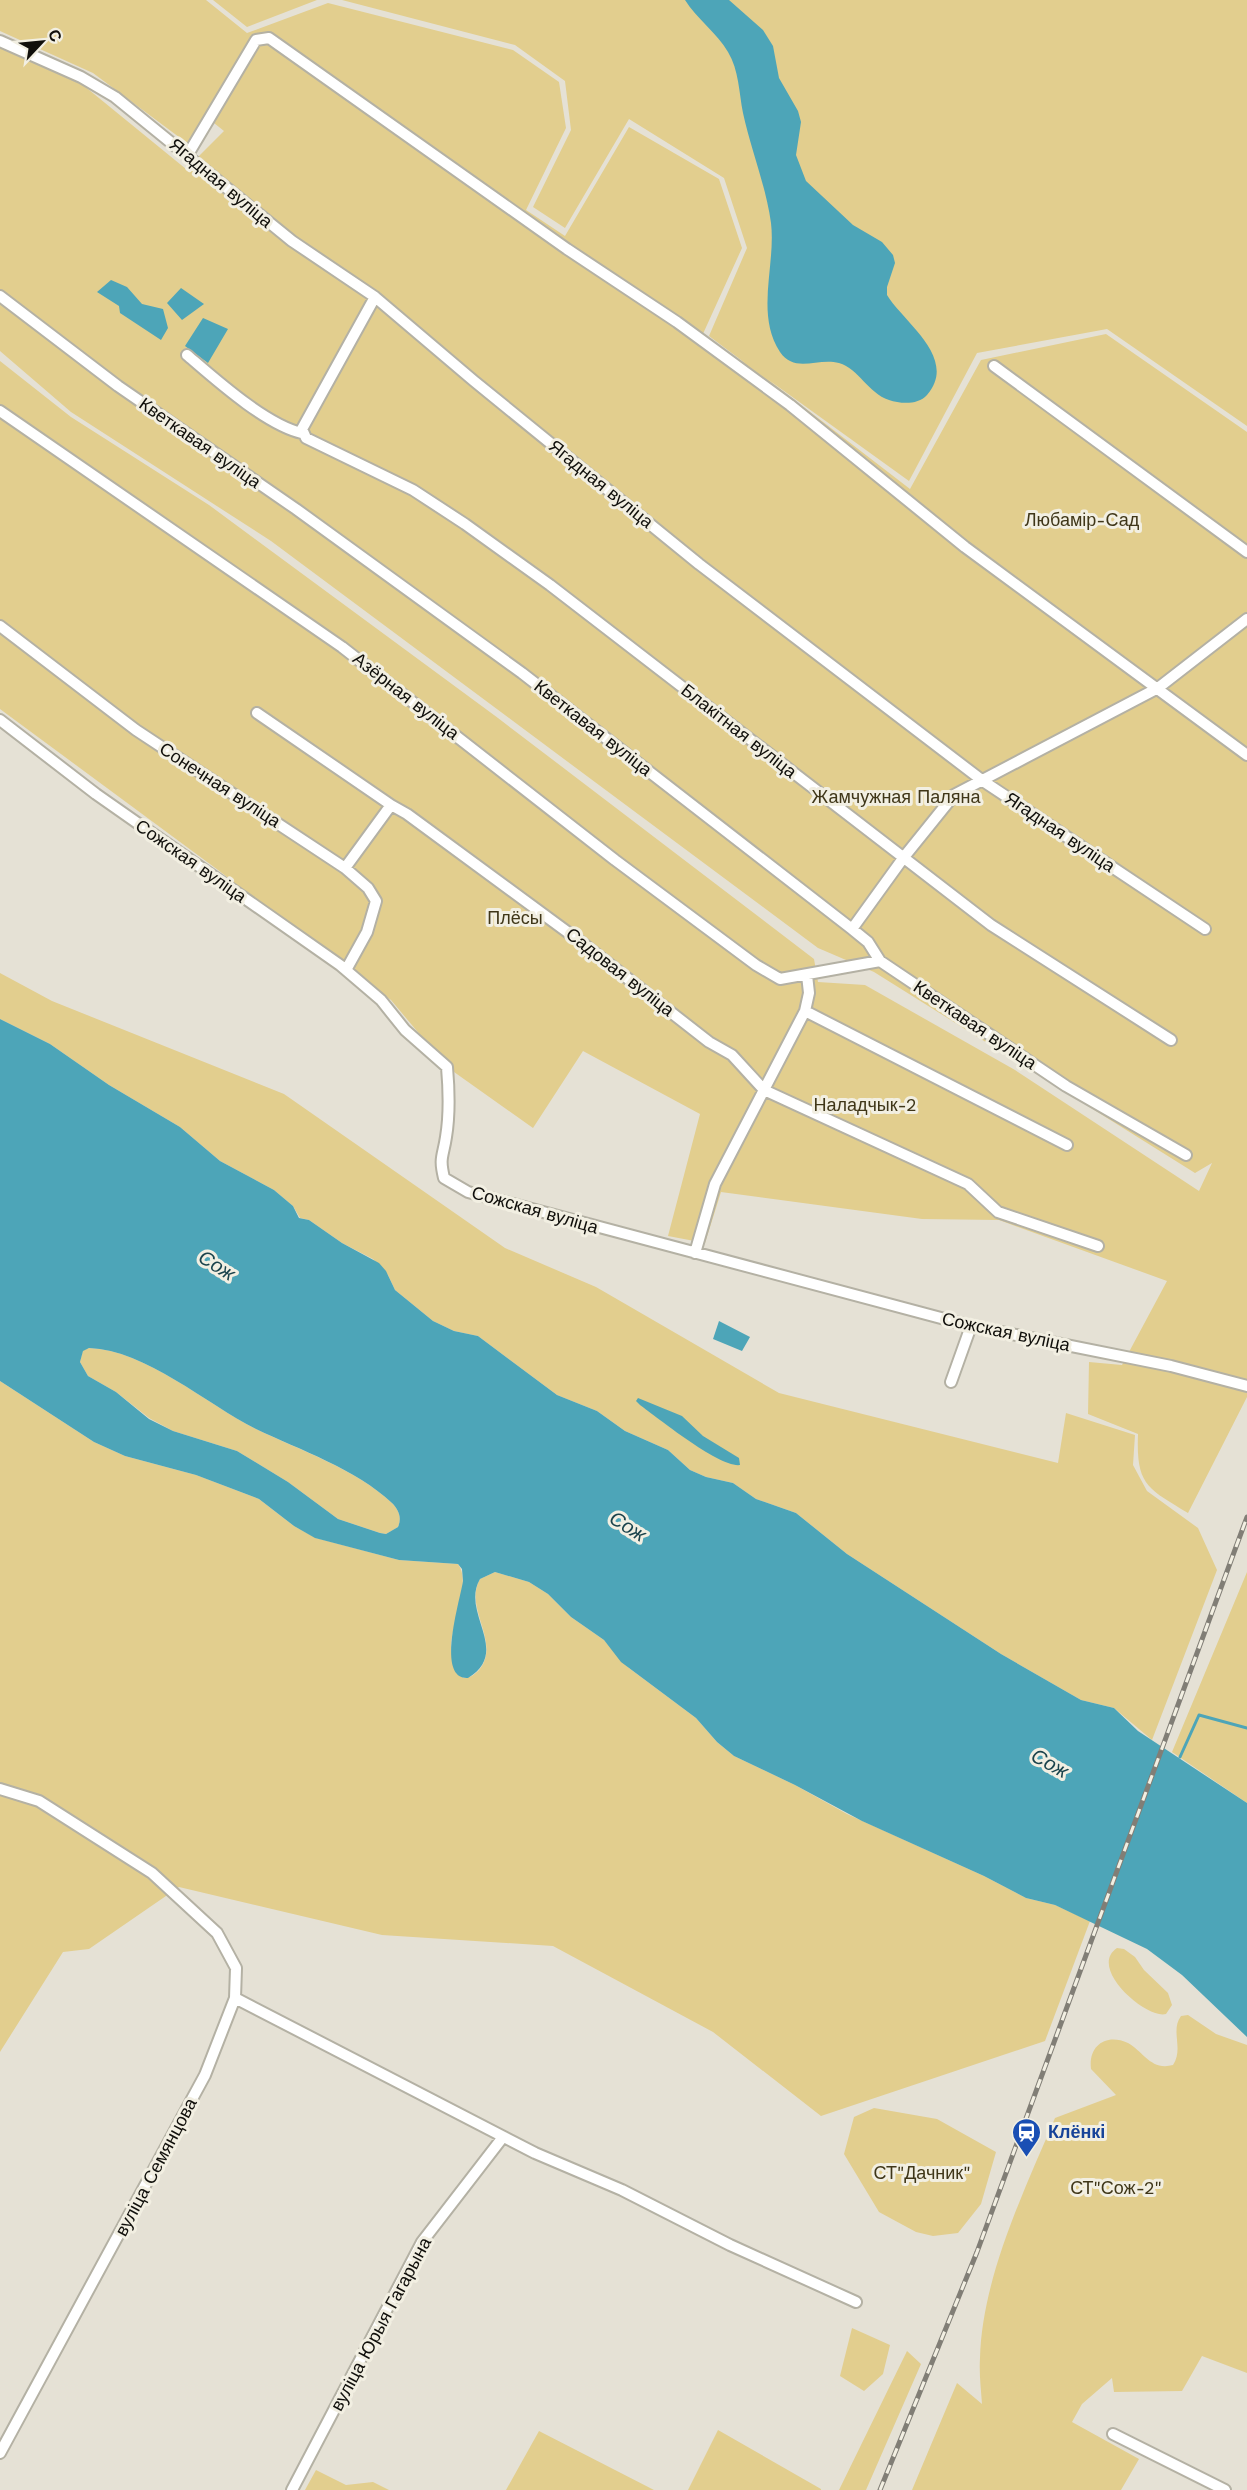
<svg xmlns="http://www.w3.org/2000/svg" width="1247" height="2490" viewBox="0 0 1247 2490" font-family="'Work Sans',sans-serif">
<rect width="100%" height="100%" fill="#e5e1d5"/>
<!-- green -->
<path fill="#e2ce8e" d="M0 0H206L247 33 328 3 513 50 559 82 566 128 526 210 565 236 629 127 719 179 742 248 702 336 745 363 709 336 747 248 724 178 629 119 565 228 533 207 571 130 565 81 515 45 342 0H1247V426L1107 329 977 353 909 481 766 378 910 489 981 360 1106 334 1247 432V1397L1188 1513C1147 1488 1136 1485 1138 1434L1088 1414 1089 1362 1122 1365 1167 1281 999 1220 922 1219 721 1192 705 1243 668 1236 700 1114 583 1051 533 1128 447 1067 391 1000 346 970 218 870 0 709V361L71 417 209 505 498 718 814 959 818 982 865 985 1015 1070 1199 1191 1212 1163 1195 1173 874 972 818 948 271 541 71 412 0 351V48L83 85 186 169 224 131 209 119 187 143 93 73 0 31Z
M213 0H317L247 27Z
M0 973 52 1001 284 1094 505 1248 596 1287 779 1393 1058 1463 1066 1413 1135 1435 1133 1465 1147 1491 1198 1528 1217 1570 1152 1740 1114 1708 1081 1700 1001 1654 847 1554 796 1513 756 1499 733 1483 706 1477 690 1470 668 1450 625 1431 597 1411 557 1395 478 1336 454 1331 433 1321 395 1290 388 1275 373 1259 342 1243 309 1220 300 1218 293 1206 274 1190 220 1161 180 1127 109 1085 50 1044 0 1019Z
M89 1348C146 1350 206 1404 256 1429 299 1450 356 1469 392 1503 399 1510 402 1518 398 1527L386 1534 380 1533 338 1519 288 1482 237 1451 173 1431 149 1418 116 1392 88 1376 80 1362 83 1350Z
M0 1381 94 1442 125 1456 196 1475 259 1499 294 1526 316 1538 399 1560 458 1564C472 1583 451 1625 451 1647 451 1657 459 1669 463 1678 470 1678 474 1675 479 1670 502 1643 463 1608 480 1579L495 1572 529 1582 548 1594 571 1617 604 1640 629 1668 696 1718 717 1742 734 1756 795 1785 847 1814 984 1876 1026 1898 1055 1905 1090 1921 1045 2041 821 2116 713 2032 553 1946 382 1935 179 1887 89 1949 63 1952 0 2052Z
M1247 1572V1803L1172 1752Z
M1117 1948 1124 1949 1135 1957 1144 1970 1168 1993 1172 2005 1166 2014C1147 2020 1087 1968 1117 1948Z
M1188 2015 1216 2034 1247 2045V2373L1202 2356 1182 2391 1114 2392 1112 2378 1082 2404 1072 2422 1139 2459 1121 2490H912L957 2383 982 2404C981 2389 979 2374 980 2358 982 2278 1024 2191 1055 2118L1116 2095 1091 2069C1088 2046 1106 2033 1128 2043 1144 2052 1151 2071 1173 2065 1184 2048 1170 2031 1181 2016Z
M874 2108 937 2119 996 2152 981 2204 958 2233 933 2236 916 2232 879 2212 844 2154 854 2117Z
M852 2328 890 2345 883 2374 864 2391 840 2376Z
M907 2351 921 2364 866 2490H839Z
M718 2430 821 2489V2490H688Z
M539 2431 654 2490H506Z
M316 2470 346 2485 373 2482 389 2490H305Z"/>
<!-- water -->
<path fill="#4da5b8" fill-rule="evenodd" d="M685 0H729L763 30 773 46 779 78 798 111 801 122 796 155 806 181 853 225 882 242 893 255 895 263 887 287V295C903 322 959 358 927 395 918 405 901 404 889 400 868 393 859 369 839 363 818 357 795 374 780 352 755 314 776 265 771 223 766 186 751 150 743 113 739 93 739 70 728 52 717 33 697 19 685 0Z
M111 280 127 287 142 304 163 309 168 328 161 340 120 313 119 306 97 292Z
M181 288 204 304 182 320 167 303Z
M203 318 228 329 208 363 185 346Z
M0 1019 50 1044 109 1085 180 1127 220 1161 274 1190 293 1206 299 1218 309 1220 342 1243 379 1263 386 1271 395 1290 433 1321 454 1331 478 1336 557 1395 597 1411 625 1431 668 1450 690 1470 706 1477 733 1483 756 1499 796 1513 847 1554 1001 1654 1081 1700 1114 1708 1138 1731 1247 1803V2037L1182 1975 1147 1949 1055 1905 1026 1898 984 1876 862 1821 795 1785 734 1756 717 1742 696 1718 621 1662 604 1640 571 1617 548 1594 529 1582 495 1572 480 1579C460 1613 512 1651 468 1678 435 1680 460 1601 463 1581L462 1569 458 1564 399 1560 315 1538 294 1526 259 1499 196 1475 125 1456 94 1442 0 1381ZM89 1348C146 1350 206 1404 256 1429 300 1450 356 1469 392 1503 399 1510 402 1518 398 1527L386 1534 380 1533 338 1519 288 1482 237 1451 173 1431 149 1419 116 1392 88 1376 80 1362 83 1351Z
M719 1321 750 1337 742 1351 713 1339Z
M638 1398 682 1416 703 1436 739 1458 740 1465C720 1468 658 1418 640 1405L636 1401Z"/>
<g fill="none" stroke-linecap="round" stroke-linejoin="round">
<!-- stream -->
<path stroke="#4da5b8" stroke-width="3" d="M1180 1757 1199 1715 1247 1728"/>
<defs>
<path id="minor" d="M0 41 81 77 115 97 292 241 375 297 474 381 699 564 983 781 1205 929
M187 156 256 40 269 38 567 249 677 322 790 405 965 547 1247 755
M0 296 118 386 296 509 522 673 852 929 868 942 880 961 1066 1086 1186 1155
M375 297 302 429 306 438 413 490 465 524 550 585 991 925 1171 1040
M187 355C215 379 266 425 302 433
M994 366 1247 552
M0 411 342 647 615 860 756 965 780 979 880 961
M0 626 136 730 345 868 368 888 376 901 367 932 346 970
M257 713 391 805
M0 720 96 794 340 965 381 1000 405 1030 447 1067C449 1090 450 1113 446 1137 443 1157 439 1157 444 1178L468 1192 971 1326 1171 1366 1247 1386
M345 868 391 805 407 814 581 942 709 1042 732 1055 764 1090 968 1184 998 1212 1098 1246
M852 929 904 857 954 795 1158 688 1247 619
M805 1011 1067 1145
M695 1253 715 1184 805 1011 809 993 807 975
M951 1382 971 1326
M0 1789 39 1801 152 1873 217 1933 236 1968 235 1998 205 2075 0 2453
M235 1998 535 2153 622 2190 730 2245 856 2302
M1113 2434 1225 2490
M292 2490 422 2242 503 2137"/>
</defs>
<!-- minor casing -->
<use href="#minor" stroke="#b4b1a4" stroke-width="14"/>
<!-- minor -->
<use href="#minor" stroke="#fff" stroke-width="10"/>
<defs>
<path id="rail" d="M880 2490 977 2252 1247 1517"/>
</defs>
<!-- rail casing -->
<use href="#rail" stroke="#817e76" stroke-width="5"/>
<!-- rail -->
<use href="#rail" stroke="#f2efe2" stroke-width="3" stroke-dasharray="9" stroke-linecap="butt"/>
</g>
<!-- icons -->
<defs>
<symbol id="station-pin" viewBox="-11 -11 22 30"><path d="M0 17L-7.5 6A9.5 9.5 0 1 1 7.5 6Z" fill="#1a4fb4" stroke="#f2efe2"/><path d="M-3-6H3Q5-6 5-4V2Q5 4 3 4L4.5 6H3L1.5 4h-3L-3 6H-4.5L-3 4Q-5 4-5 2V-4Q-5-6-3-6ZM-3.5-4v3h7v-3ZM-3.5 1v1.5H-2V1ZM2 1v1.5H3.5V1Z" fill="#fff"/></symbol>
</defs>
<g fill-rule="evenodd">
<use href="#station-pin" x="1010" y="2116" width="33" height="45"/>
</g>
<g text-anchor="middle" stroke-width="6" stroke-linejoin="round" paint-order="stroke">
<!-- street labels -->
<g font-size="18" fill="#100f0b" stroke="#f2efe2">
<text transform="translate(221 183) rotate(40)" y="6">Ягадная вуліца</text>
<text transform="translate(200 443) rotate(35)" y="6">Кветкавая вуліца</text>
<text transform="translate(601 484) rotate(39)" y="6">Ягадная вуліца</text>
<text transform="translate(406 696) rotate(38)" y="6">Азёрная вуліца</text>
<text transform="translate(593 728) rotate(38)" y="6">Кветкавая вуліца</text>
<text transform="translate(739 731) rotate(38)" y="6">Блакітная вуліца</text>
<text transform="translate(220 785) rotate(33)" y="6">Сонечная вуліца</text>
<text transform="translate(1060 832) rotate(34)" y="6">Ягадная вуліца</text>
<text transform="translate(191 861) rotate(35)" y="6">Сожская вуліца</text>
<text transform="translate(620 972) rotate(38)" y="6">Садовая вуліца</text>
<text transform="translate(975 1025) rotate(34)" y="6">Кветкавая вуліца</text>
<text transform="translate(535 1210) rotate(16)" y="6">Сожская вуліца</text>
<text transform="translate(1006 1332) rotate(12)" y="6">Сожская вуліца</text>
<text transform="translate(156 2167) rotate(-62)" y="6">вуліца Семянцова</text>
<text transform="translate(381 2324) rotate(-62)" y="6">вуліца Юрыя Гагарына</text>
</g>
<!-- park labels -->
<g font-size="18" fill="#3f3618" stroke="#f2efe2">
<text x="1082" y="526">Любамір-Сад</text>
<text x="896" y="803">Жамчужная Паляна</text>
<text x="515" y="924">Плёсы</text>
<text x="865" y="1111">Наладчык-2</text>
<text x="922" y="2179">СТ"Дачник"</text>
<text x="1116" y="2194">СТ"Сож-2"</text>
</g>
<!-- transit labels -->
<g font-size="18" font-weight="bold" fill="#164399" stroke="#f2efe2" text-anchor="start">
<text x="1048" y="2138">Клёнкі</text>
</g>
<!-- water labels -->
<g font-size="20" font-style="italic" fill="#1a434c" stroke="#f2efe2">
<text transform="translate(217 1265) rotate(32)" y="7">Сож</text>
<text transform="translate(628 1526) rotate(32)" y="7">Сож</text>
<text transform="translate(1050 1763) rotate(29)" y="7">Сож</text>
</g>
</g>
<!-- north arrow -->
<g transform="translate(42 42) rotate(64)" stroke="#f2efe2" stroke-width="4.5" paint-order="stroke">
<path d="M0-4.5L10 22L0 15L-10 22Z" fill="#100f0b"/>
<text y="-9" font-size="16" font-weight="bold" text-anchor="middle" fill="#100f0b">С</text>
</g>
</svg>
